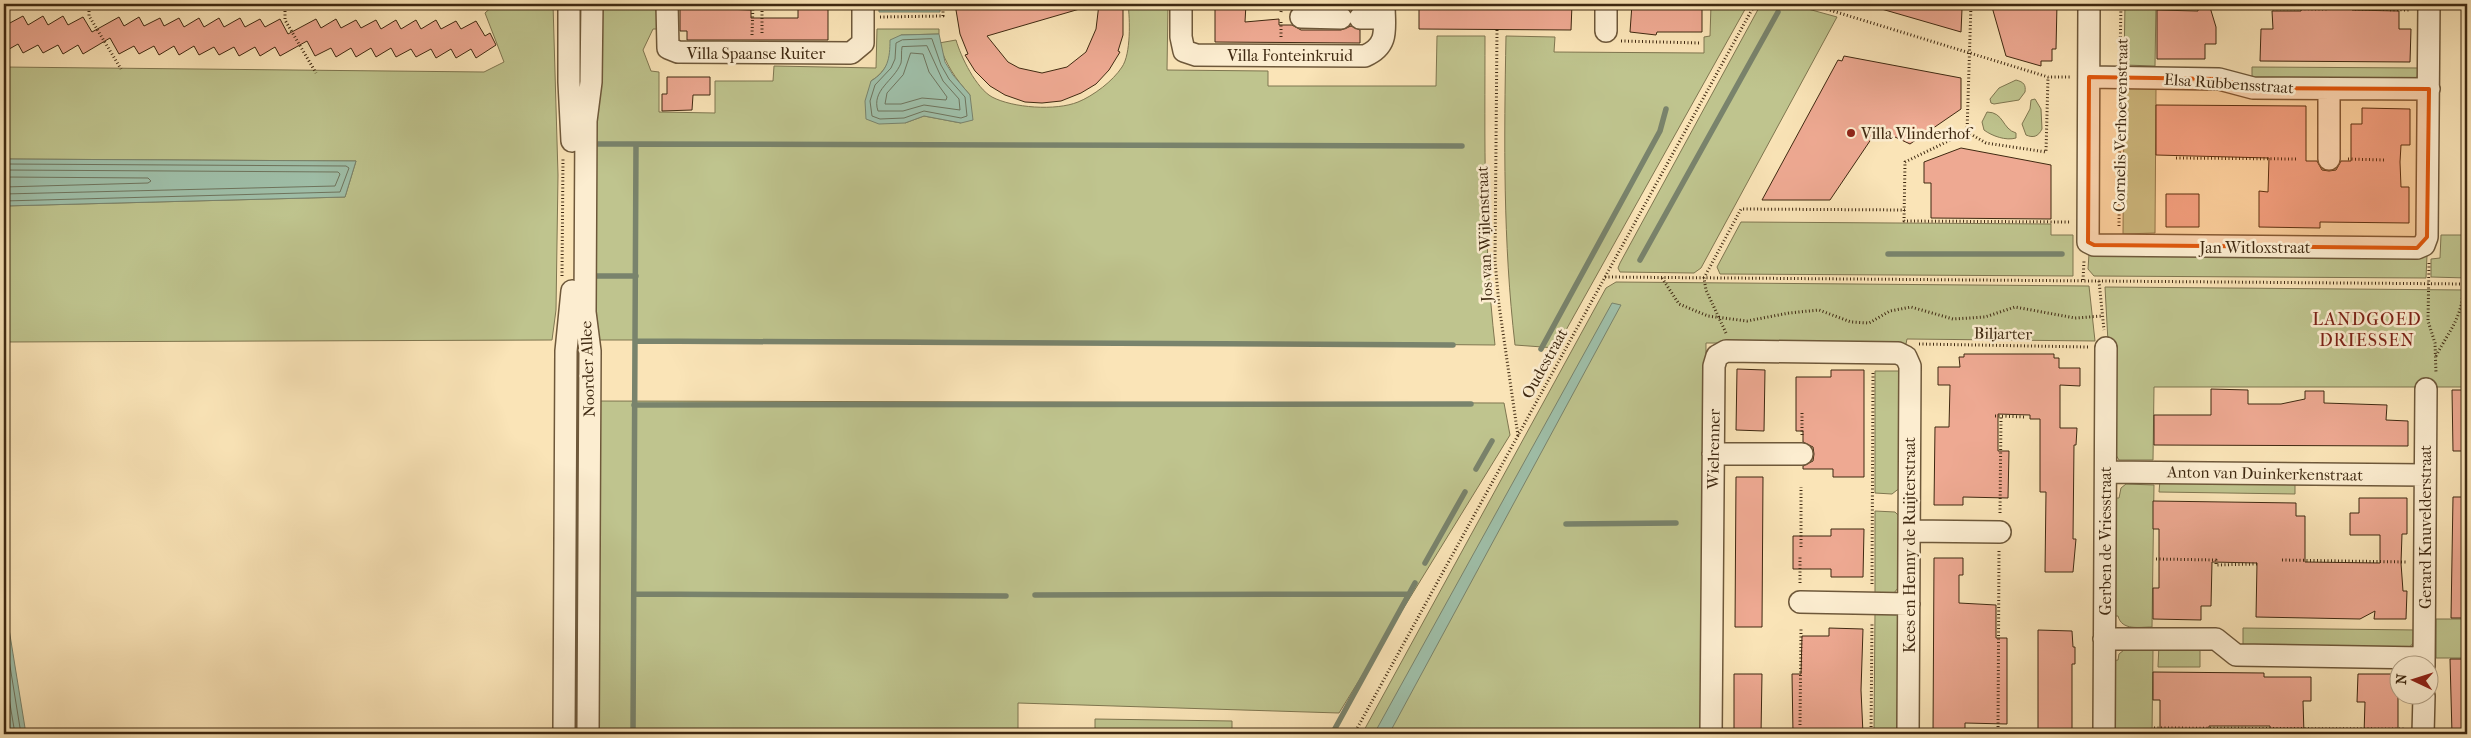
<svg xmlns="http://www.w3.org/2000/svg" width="2471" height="738" viewBox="0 0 2471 738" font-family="'IM FELL French Canon',serif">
<rect width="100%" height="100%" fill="#fae4b7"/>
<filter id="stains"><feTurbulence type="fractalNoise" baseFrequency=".004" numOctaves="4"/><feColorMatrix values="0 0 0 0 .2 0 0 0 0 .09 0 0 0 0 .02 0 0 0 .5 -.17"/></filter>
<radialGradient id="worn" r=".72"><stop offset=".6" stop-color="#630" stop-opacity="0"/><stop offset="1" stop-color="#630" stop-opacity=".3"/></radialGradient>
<!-- green -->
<path fill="#bfc48e" stroke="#7f7650" d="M495 4H553L558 175 556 310 552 340 4 342V206L345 197 356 161 4 159V67L484 72 504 62 485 13Z
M599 4H658V29H653L643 50 651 71 659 72V112L715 113V81H773L774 66 876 68 877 29H939V34L901 35C893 52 888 71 871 81L905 123 924 116 961 123 970 95C955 78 946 65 939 43L956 40C961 57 976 88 992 97 1013 108 1056 111 1078 102 1093 96 1113 81 1122 67 1131 54 1130 19 1128 4H1168L1167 70 1268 71V86H1436L1437 36H1485C1485 141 1483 240 1495 345L878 340H594L590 209Z
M1748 4 1556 348 1515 345C1503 242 1504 140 1506 36L1555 37 1554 52 1704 53V37L1710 36 1711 5Z
M1761 4H1790L1837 17 1701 268 1694 273 1620 272 1618 268 1620 263Z
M2125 4H2156L2155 66 2124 65Z
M2252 67 2422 68 2416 79 2252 83Z
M2016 80C2024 82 2026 85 2025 92L2019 100 1994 104 1991 103 1990 99 1999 88Z
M2124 88 2156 89 2155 233 2123 234Z
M2035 99 2041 109 2042 129C2038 137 2033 138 2026 135L2022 124 2030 109 2031 100Z
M1987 112C2004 112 2002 129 2016 133V138C2006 141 1992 136 1984 130L1982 122Z
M1741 222 2051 224V235H2073V276L1720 274 1717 267Z
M2441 235H2467V278L2431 277V259L2440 258Z
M2089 254 2427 255 2426 278 2094 276 2088 269Z
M1616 282 2089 286 2095 341 1907 339 1906 344 1706 343 1704 734H1362L1606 288Z
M2105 287 2467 290V387H2154L2153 460H2119L2114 452Z
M580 311 584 494 572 493V381Z
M1875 371H1902L1901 487 1892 494 1875 493Z
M595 401 1504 403 1510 435 1339 713 1018 703V734H593Z
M2160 480 2295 482V494L2159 492Z
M2126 484 2154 485 2152 627C2139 627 2122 631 2118 616H2114V498H2119L2121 488Z
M580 510 583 734H569L573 511Z
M1875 511 1895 512 1902 519 1901 584 1894 593H1875Z
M1875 611 1894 612 1901 619 1900 734H1874Z
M2436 619H2467V658H2436Z
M2243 628 2417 630 2416 640 2406 651 2243 650Z
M2159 644H2200V667H2158Z
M2124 650H2153L2152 734H2112V661L2118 660 2119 654Z
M1095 719 1232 721V734H1095Z"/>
<!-- water -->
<path fill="#9fbfa9" stroke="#79836c" d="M879 4H940V12H879Z
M939 34 945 62 953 75 970 95 973 120 961 123 924 116 905 123 879 124 866 119 865 101 871 81C888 71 890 58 890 40L901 35Z
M4 159 356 161 345 197 4 206Z
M1612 303 1621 305 1389 734H1374Z
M4 598 26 734H4Z"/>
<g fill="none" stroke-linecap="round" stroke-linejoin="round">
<!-- shore -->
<path stroke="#6f745d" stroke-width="1" d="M884 4 886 7H933L935 4
M932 39 941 65 949 79 965 97 967 116 961 118 924 111 904 118 880 119 872 116 870 101 875 85 891 68 895 59 896 43 902 40Z
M927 46 943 81 959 99 960 110 924 105 903 111H878C871 90 894 81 901 63 902 58 901 52 902 47Z
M911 53 923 54 929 72 947 97 946 100 922 98 901 104H885L887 93 903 75Z
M4 164 346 166 349 168 340 192 4 201
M4 170 338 172 340 174 335 186 4 194
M4 177 148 178 151 181 148 183 4 187
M4 629 21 734
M4 668 15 734"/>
<!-- stream -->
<path stroke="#79836c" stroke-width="5.5" d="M594 144H636
M1888 254H2062
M1640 260 1778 12
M593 276H636
M635 341 1453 345
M1541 349 1660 131 1666 109
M634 405 1471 404
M1476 469 1492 441
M1566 524 1676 523
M1425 563 1465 492
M634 594 1006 596
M1035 595 1409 594
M633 734 636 144 1462 146
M1332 734 1415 583"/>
</g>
<!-- building -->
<path fill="#eea992" stroke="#3f2911" d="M680 4H698V8L751 10V18H798V4H828V40H687V31H680Z
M955 4H1083V8L987 36 1008 62 1019 68 1042 73 1067 67 1086 52 1096 29 1099 4H1123V35L1118 51 1120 52 1109 70 1096 84 1081 93 1061 101 1042 103 1025 102 1005 95 990 86 975 71 965 55 968 54 960 34Z
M1215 4H1246L1245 22 1279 19V25H1292L1301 30H1341L1351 26 1360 30V43L1215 42Z
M1419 4H1572L1571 30 1419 29Z
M1632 4H1702V32H1657L1656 35 1630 32Z
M1879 4H1956V7L1962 9 1961 32 1878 8Z
M1995 4H2057L2056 49H2052V61H2041V66L2006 56 1992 7H1995Z
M2198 4H2209L2216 27V44H2205V59H2157V10L2198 11Z
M2301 4 2352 7V10L2399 11V29H2411L2410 62 2260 61 2261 29H2273L2272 11H2301Z
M23 16 28 25 43 16 48 25 63 16 68 25 83 17 92 32 119 17 124 26 139 17 144 26 160 18 164 26 179 18 184 27 199 18 204 27 219 18 224 27 240 18 245 27 260 19 265 27 280 19 288 34 316 19 321 28 336 19 341 28 356 20 361 28 376 20 381 29 396 20 401 29 416 20 421 29 436 20 441 29 456 21 461 29 476 21 485 36 490 33 496 45 476 58 471 49 456 58 451 49 436 58 431 49 416 57 411 49 396 57 391 48 376 57 371 48 356 57 351 48 336 57 331 48 315 56 307 41 280 56 275 47 260 56 255 47 239 56 234 47 219 55 214 47 199 55 194 46 179 55 174 46 159 55 154 46 139 54 134 46 119 54 110 38 83 54 78 45 63 54 58 45 43 53 38 45 23 53 18 44 4 52V30L9 27 8 24Z
M1844 56 1961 78V109L1910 144 1878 129 1830 200H1762L1838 60 1842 61Z
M667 77H710V95H693L692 110 662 111V94H667Z
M2156 105 2306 106V161H2317L2322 170 2329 171 2336 170 2341 161H2351V124H2362V108L2410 109V145H2401L2400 162 2401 187H2409V223L2320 222V228L2259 227V191L2268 192 2269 158 2156 155Z
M1961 148 2051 165V219L1931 218V183H1924V162Z
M2166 194H2199V227H2166Z
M1964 354H2054V358H2059V368H2080V386L2060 385V428H2077L2076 445H2074L2073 539H2076L2073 572H2045L2046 492H2040V419H2030V415L1998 414V451H2009L2008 498 1963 497V505H1934L1935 427H1949L1950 385H1938V367H1960L1959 357H1964Z
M1737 369 1765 370 1764 431 1736 430Z
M1831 370H1864V477H1833V469H1803V466L1813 461 1814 454 1813 447 1803 442V431H1796V377H1831Z
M2211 389 2248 390V404H2281L2305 399V391H2324V403L2387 405 2386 420 2408 421V446L2154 445V415H2211Z
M2452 390H2467V451H2453Z
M1736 477H1763L1762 627H1735Z
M2453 497H2467V618H2451Z
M2359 498H2407V534H2402L2401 563 2403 591H2407L2406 619H2374L2375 611 2360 619 2256 617 2257 563 2212 562 2211 606H2201V620L2153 619V588H2159V529H2153V501L2296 503V516H2305V562L2380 563V535H2350V513H2359Z
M1831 529H1864L1863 577H1831V569H1793V536H1831Z
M1934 558H1963V575H1959V603L1996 605V638H2007V724L1965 723V730H1958V734H1933Z
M1829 628 1863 629 1861 690 1863 734H1793L1792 674H1801L1802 636H1829Z
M2038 630 2072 631 2073 647H2075V664H2072V734H2038Z
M2450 659H2467V734H2452Z
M2153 672 2264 673V677H2311V701H2303L2304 734H2270V726H2209V734H2160V700H2153Z
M1734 674H1762L1761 734H1734Z
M2358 674H2398V734H2364L2365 702H2357Z"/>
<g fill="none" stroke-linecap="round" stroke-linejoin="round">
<defs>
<path id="minor" d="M569 4V82L572 141
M667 4 668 48 678 52 851 53 863 43V4
M1181 4V37L1184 51 1196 55 1365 56C1390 45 1384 28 1384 4
M2089 4 2088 242 2094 245 2417 248 2424 245 2427 237 2429 4
M1301 17 1341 18
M1360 18H1384
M1606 31V4
M2089 77 2219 79 2253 88 2429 89
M2329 159V89
M1713 454H1802
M2106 472 2425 475
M1910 531 2000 532
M1800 602 1909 604
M2104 639H2216L2236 655 2424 658
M2424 666 2426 389
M564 734 566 351 572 291
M588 734 590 351 585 312 586 121 591 82 592 4
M1711 734 1714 366 1717 356 1726 351 1898 353 1906 357 1910 366 1908 734
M2104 734 2106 348
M2423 734 2424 696"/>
</defs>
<!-- minor casing -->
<use href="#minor" stroke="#6e583a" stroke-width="24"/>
<!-- path -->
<path stroke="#3f2911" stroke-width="3" stroke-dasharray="1 2.5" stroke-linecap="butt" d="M89 4V16L121 69
M285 4V20L316 73
M762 4V33
M1810 4 2048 77H2071
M1971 4 1967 132 1905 162 1904 221 2070 222
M2175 8 2329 9
M2355 9 2409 10
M1281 12 1282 4
M880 17 943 16V4
M1497 30 1495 261 1499 305 1518 436
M752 35 753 4
M1281 37V21
M1621 41 1700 43
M2120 58 2121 4
M1967 132 1986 143 2046 152 2048 77
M2176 158 2297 159
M2348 159 2385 160
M2119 226 2120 97
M2429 263 2428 321 2435 343 2436 373
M562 276 563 158
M1605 277 2467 284
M1662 278 1679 304 1708 316 1747 321 1789 313 1819 310 1851 322 1869 323 1890 311 1911 307 1953 319 1985 317 2015 307 2075 318 2102 316
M2083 280 2084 261
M2099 281 2104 330
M1726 333 1706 290 1704 278 1741 209 1905 210
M1919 344 2088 347
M2436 356C2450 329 2464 316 2463 284
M1995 416 2026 417
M1802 435V411
M2000 513 2001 417
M1801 547V487
M2156 559 2216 560V565L2257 564
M2282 560 2406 562
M1800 583V557
M1872 584 1873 372
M1800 725 1801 629
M2154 728 2406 729
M1354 734 1755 4
M1871 734 1872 622
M1998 734 1999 550"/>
<!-- minor -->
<use href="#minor" stroke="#fcedd0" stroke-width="21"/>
</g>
<!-- marked area -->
<path fill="#e0570c" fill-opacity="0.2" stroke="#e0570c" stroke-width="4" stroke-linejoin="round" d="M2089 77 2219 79 2253 88 2429 89 2427 237 2417 248 2094 245 2088 242Z"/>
<!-- markers -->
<circle fill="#8f2418" stroke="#fcedd0" stroke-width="2" cx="1851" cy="133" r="5"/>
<g text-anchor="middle" stroke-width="5" stroke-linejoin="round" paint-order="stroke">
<!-- street labels -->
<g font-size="16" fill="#3f2911" stroke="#fcedd0">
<text x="756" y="59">Villa Spaanse Ruiter</text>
<text x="1290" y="61">Villa Fonteinkruid</text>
<text transform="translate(2229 83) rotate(4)" y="6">Elsa Rubbensstraat</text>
<text transform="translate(2120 125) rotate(-89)" y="6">Cornelis Verhoevenstraat</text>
<text transform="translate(1484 234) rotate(-92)" y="6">Jos van Wijlenstraat</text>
<text x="2255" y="253">Jan Witloxstraat</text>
<text transform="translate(2003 333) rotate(1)" y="6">Biljarter</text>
<text transform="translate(1544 363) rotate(-61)" y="6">Oudestraat</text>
<text transform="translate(587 369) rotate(-92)" y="6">Noorder Allee</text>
<text transform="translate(1713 449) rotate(-89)" y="6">Wielrenner</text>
<text transform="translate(2265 473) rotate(1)" y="6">Anton van Duinkerkenstraat</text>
<text transform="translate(2425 527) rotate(-90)" y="6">Gerard Knuvelderstraat</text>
<text transform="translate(2105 541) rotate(-90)" y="6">Gerben de Vriesstraat</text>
<text transform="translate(1909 545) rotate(-90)" y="6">Kees en Henny de Ruijterstraat</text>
</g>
<!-- poi labels -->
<g font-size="16" fill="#3f2911" stroke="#fcedd0" text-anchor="start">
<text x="1861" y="139">Villa Vlinderhof</text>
</g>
<!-- neighbourhood labels -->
<g font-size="18" letter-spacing="1" fill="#7a1f14" stroke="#fcedd0">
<text x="2367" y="325">LANDGOED<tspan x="2367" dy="21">DRIESSEN</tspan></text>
</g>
</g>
<!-- margin -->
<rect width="2471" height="738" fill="none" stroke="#fae4b7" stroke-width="20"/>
<rect x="5" y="5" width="2461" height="728" fill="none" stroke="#3f2911" stroke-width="2.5"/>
<rect x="10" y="10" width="2451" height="718" fill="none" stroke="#3f2911"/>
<!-- north arrow -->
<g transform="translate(2414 680) rotate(274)"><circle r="24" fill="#fcedd0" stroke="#b09f84"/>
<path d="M0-4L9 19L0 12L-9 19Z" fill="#8f2418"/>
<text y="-8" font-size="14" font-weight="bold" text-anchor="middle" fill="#3f2911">N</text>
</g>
<rect width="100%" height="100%" filter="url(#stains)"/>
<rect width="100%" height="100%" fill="url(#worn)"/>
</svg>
